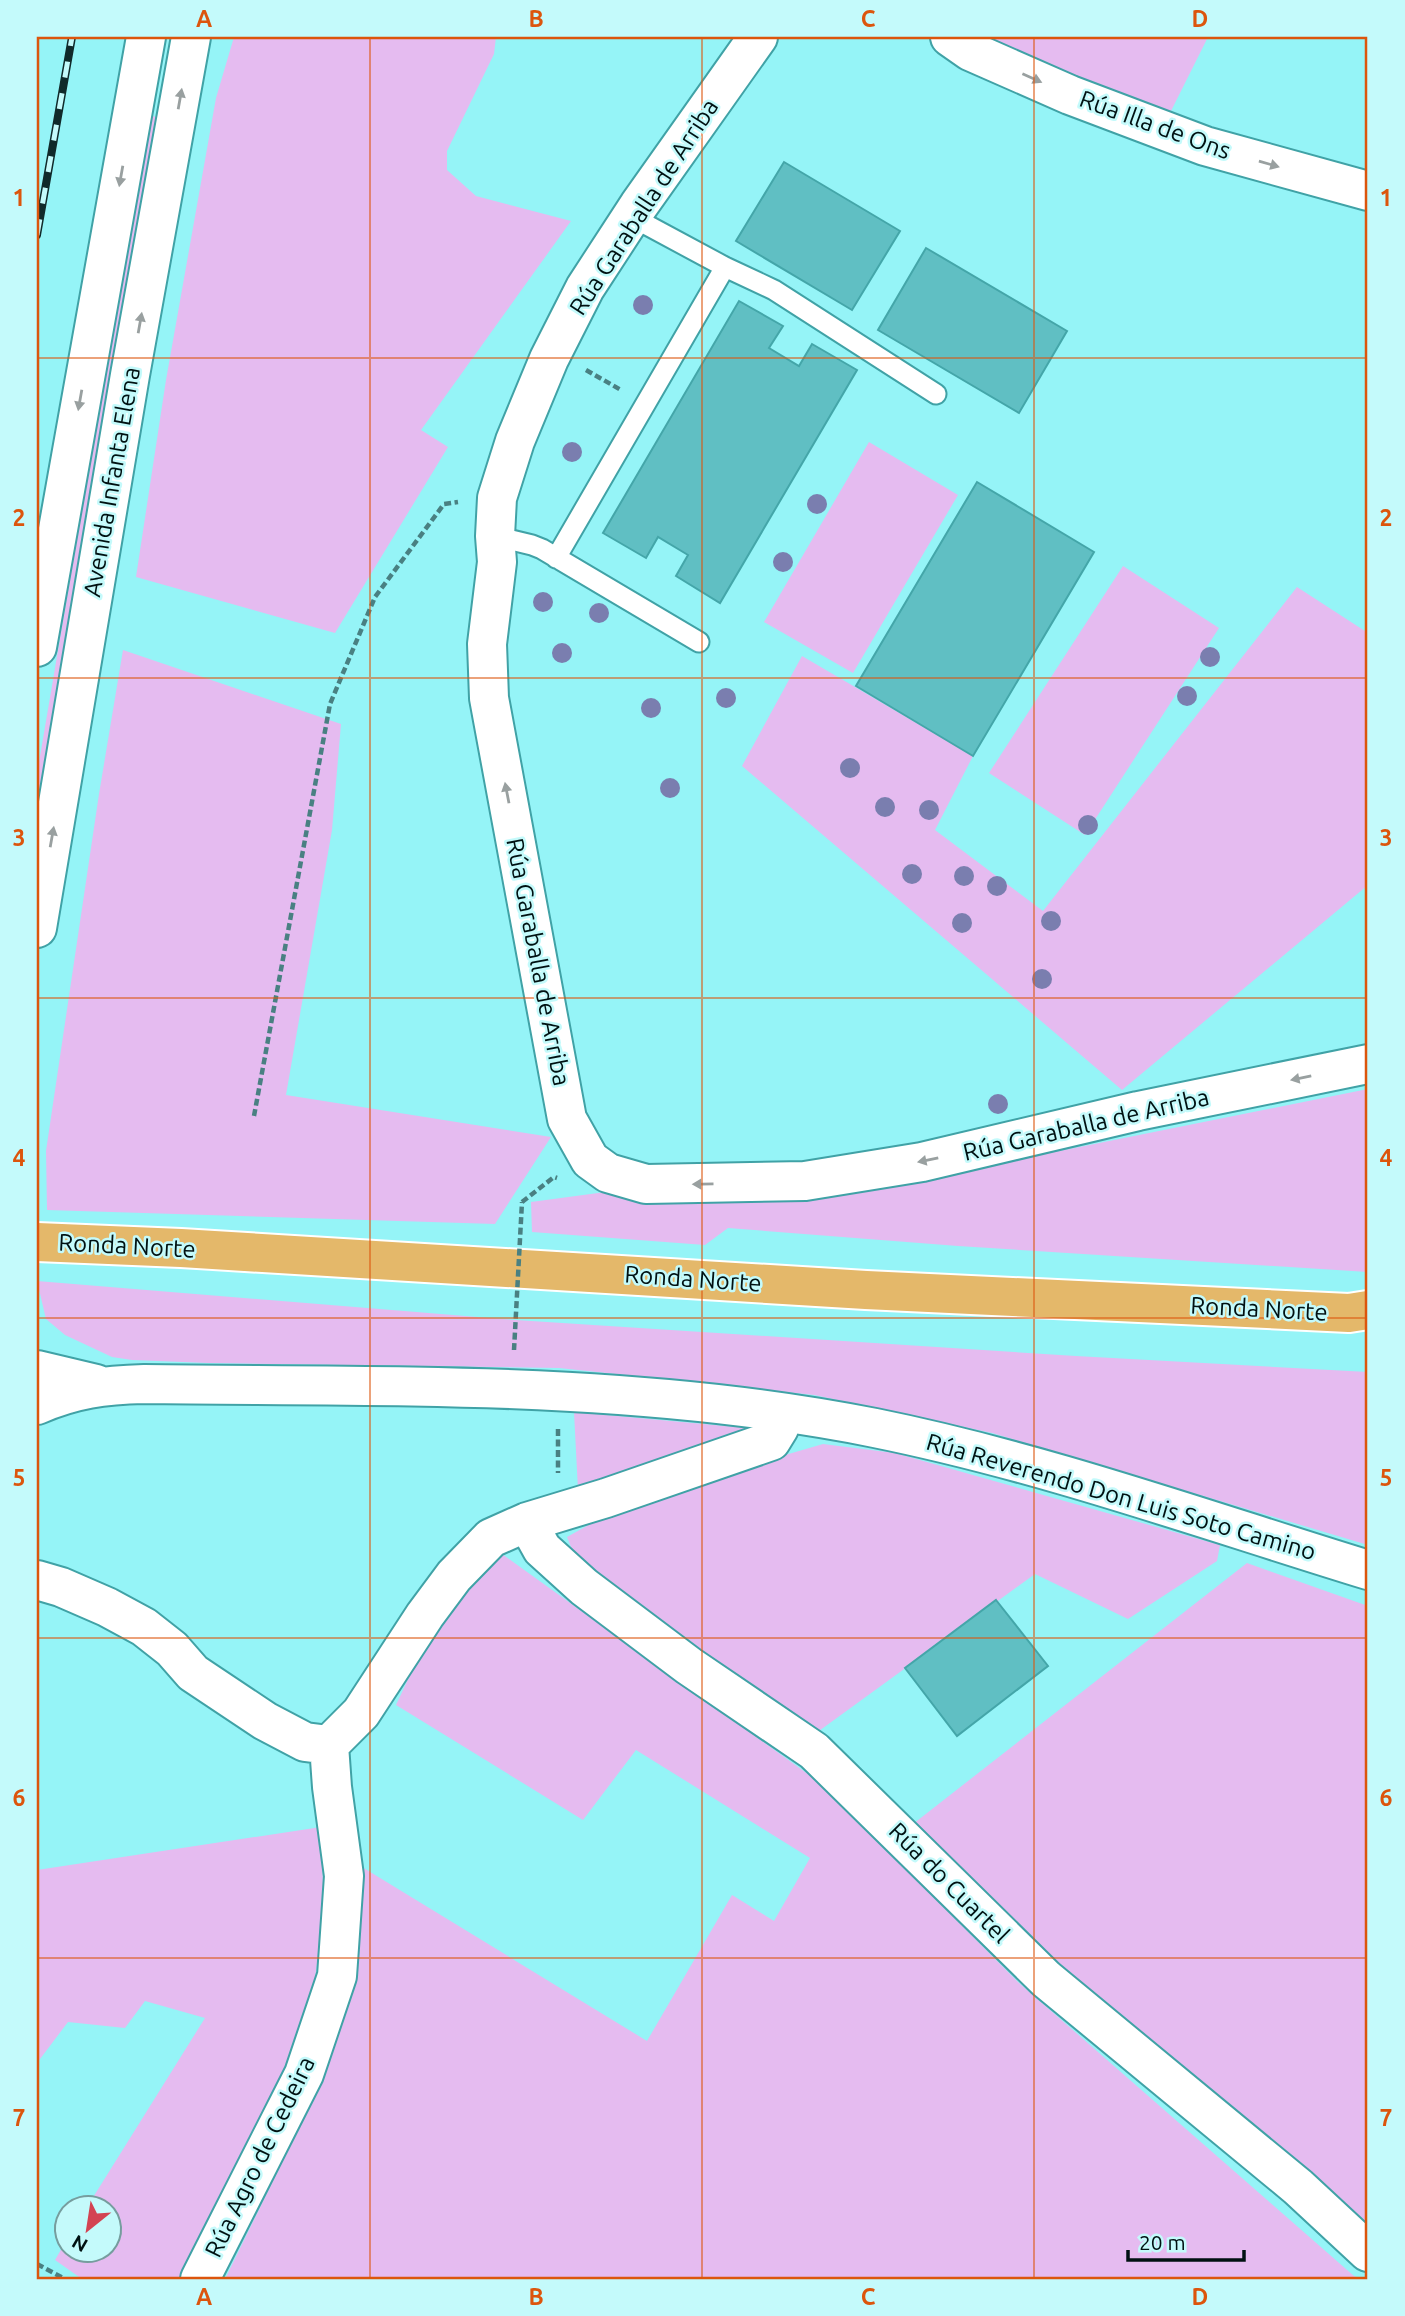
<svg xmlns="http://www.w3.org/2000/svg" width="1405" height="2316" viewBox="0 0 1405 2316" font-family="Ubuntu,sans-serif">
<rect width="100%" height="100%" fill="#95f4f7"/>
<!-- green -->
<path fill="#e5bbf0" d="M234 37H496L494 54 447 151V170L476 196 571 221 421 430 448 447 335 633 136 577 166 380 216 98Z
M972 37H1208L1166 121Z
M149 115 156 117 37 818V774Z
M869 442 958 495 853 673 764 622Z
M1123 566 1219 628 1085 835 989 773Z
M1297 587 1368 633V885L1122 1090 742 766 802 656 973 756 935 830 1043 911Z
M123 650 341 724 332 830 286 1095 551 1137 495 1224 47 1210 46 1151 99 794Z
M1368 1089V1272L958 1246 728 1228 705 1245 532 1232 531 1202 613 1191 980 1167Z
M37 1281 502 1319 1076 1356 1368 1372V1545L992 1433 814 1395 559 1368 208 1363 132 1360 112 1357 65 1335 46 1319Z
M574 1412 747 1428 745 1440 578 1490Z
M823 1444 895 1453 1220 1545 1217 1561 1128 1619 1035 1574 812 1736 578 1564 567 1537 594 1522 768 1460Z
M502 1554 819 1782 1018 1982 1354 2276 1361 2279H225L292 2142 348 1967 362 1867 647 2041 732 1895 774 1921 810 1858 636 1750 583 1820 396 1705 431 1630Z
M1247 1563 1368 1606V2229L1064 1974 913 1824Z
M321 1827 324 1914 313 1992 264 2126 186 2279H82L55 2260 66 2241V2250H108V2208L87 2207 205 2018 145 2001 125 2028 68 2022 37 2063V1870Z"/>
<!-- building -->
<path fill="#60bfc3" stroke="#44a6a9" stroke-width="2" d="M784 162 900 231 852 310 736 241Z
M926 248 1067 331 1019 413 878 330Z
M739 301 783 326 769 348 799 366 812 344 857 370 720 603 676 576 688 555 658 537 646 558 603 533Z
M977 482 1094 552 973 756 856 686Z
M996 1600 1048 1666 957 1736 905 1668Z"/>
<g fill="none" stroke-linecap="round" stroke-linejoin="round">
<defs>
<path id="service" d="M632 217 725 267 774 290 936 394
M495 536 532 545 542 549 699 642
M556 558 725 267"/>
<path id="minor" d="M758 37 639 205 585 288 549 359 515 441 497 498 495 536 497 562 487 644 489 698 567 1119 590 1160 608 1173 646 1184 805 1181 922 1162 1138 1111 1368 1064
M950 37 970 51 1070 95 1205 146 1368 191
M527 1522 542 1549 584 1587 689 1666 814 1751 1046 1979 1298 2187 1368 2252
M37 1580 61 1587 107 1607 144 1627 172 1649 193 1673 265 1721 305 1742 329 1745 361 1713 425 1615 454 1576 491 1538 527 1522 606 1498 771 1441 779 1428 784 1414
M200 2279 304 2074 337 1976 344 1876 332 1787 329 1745"/>
<path id="tertiary" d="M37 647 146 37
M37 928 130 375 191 37
M37 1370 96 1384
M37 1405C74 1389 104 1385 144 1384 388 1387 634 1380 875 1428 1043 1462 1205 1520 1368 1570"/>
<path id="trunk" d="M37 1242 181 1248 866 1290 1349 1313 1368 1310"/>
</defs>
<!-- service casing -->
<use href="#service" stroke="#40a2a6" stroke-width="23"/>
<!-- minor casing -->
<use href="#minor" stroke="#40a2a6" stroke-width="42"/>
<!-- tertiary casing -->
<use href="#tertiary" stroke="#40a2a6" stroke-width="42"/>
<!-- trunk casing -->
<use href="#trunk" stroke="#fff" stroke-width="42"/>
<!-- path -->
<path stroke="#498082" stroke-width="4.5" stroke-dasharray="7 3.5" stroke-linecap="butt" d="M586 370 621 390
M254 1116 330 704 375 597 444 504 458 502
M522 1202 554 1177 557 1178
M558 1429V1473
M37 2264 65 2279"/>
<!-- service -->
<use href="#service" stroke="#fff" stroke-width="19"/>
<!-- minor -->
<use href="#minor" stroke="#fff" stroke-width="38"/>
<!-- tertiary -->
<use href="#tertiary" stroke="#fff" stroke-width="38"/>
<!-- trunk -->
<use href="#trunk" stroke="#e4b86a" stroke-width="38"/>
<defs>
<path id="rail" d="M37 235 72 37"/>
</defs>
<!-- rail casing -->
<use href="#rail" stroke="#102a2b" stroke-width="8"/>
<!-- rail -->
<use href="#rail" stroke="#c4fafb" stroke-width="5" stroke-dasharray="16" stroke-linecap="butt"/>
<!-- path-bridge -->
<path stroke="#498082" stroke-width="4.5" stroke-dasharray="7 3.5" stroke-linecap="butt" d="M514 1350 522 1202"/>
</g>
<!-- trees -->
<g fill="#7a7eaf">
<circle cx="643" cy="305" r="10"/>
<circle cx="572" cy="452" r="10"/>
<circle cx="817" cy="504" r="10"/>
<circle cx="783" cy="562" r="10"/>
<circle cx="543" cy="602" r="10"/>
<circle cx="599" cy="613" r="10"/>
<circle cx="562" cy="653" r="10"/>
<circle cx="1210" cy="657" r="10"/>
<circle cx="1187" cy="696" r="10"/>
<circle cx="726" cy="698" r="10"/>
<circle cx="651" cy="708" r="10"/>
<circle cx="850" cy="768" r="10"/>
<circle cx="670" cy="788" r="10"/>
<circle cx="885" cy="807" r="10"/>
<circle cx="929" cy="810" r="10"/>
<circle cx="1088" cy="825" r="10"/>
<circle cx="912" cy="874" r="10"/>
<circle cx="964" cy="876" r="10"/>
<circle cx="997" cy="886" r="10"/>
<circle cx="1051" cy="921" r="10"/>
<circle cx="962" cy="923" r="10"/>
<circle cx="1042" cy="979" r="10"/>
<circle cx="998" cy="1104" r="10"/>
</g>
<!-- one-way arrows -->
<defs><path id="oneway-solid" d="M-6-.8H1V-3.2L6.5 0L1 3.2V.8H-6Z" transform="scale(1.75)"/></defs>
<g fill="#99a0a0">
<use href="#oneway-solid" transform="translate(1032 78) rotate(24)"/>
<use href="#oneway-solid" transform="translate(180 99) rotate(-80)"/>
<use href="#oneway-solid" transform="translate(1269 164) rotate(16)"/>
<use href="#oneway-solid" transform="translate(121 176) rotate(100)"/>
<use href="#oneway-solid" transform="translate(140 323) rotate(-80)"/>
<use href="#oneway-solid" transform="translate(80 400) rotate(100)"/>
<use href="#oneway-solid" transform="translate(507 793) rotate(-101)"/>
<use href="#oneway-solid" transform="translate(52 837) rotate(-80)"/>
<use href="#oneway-solid" transform="translate(1301 1078) rotate(168)"/>
<use href="#oneway-solid" transform="translate(928 1160) rotate(168)"/>
<use href="#oneway-solid" transform="translate(703 1184) rotate(179)"/>
</g>
<!-- grid -->
<path fill="none" stroke="#dc550c" stroke-width="2" stroke-opacity="0.55" d="M370 37V2279M702 37V2279M1034 37V2279M37 358H1368M37 678H1368M37 998H1368M37 1318H1368M37 1638H1368M37 1958H1368"/>
<g text-anchor="middle" stroke-width="5" stroke-linejoin="round" paint-order="stroke">
<!-- street labels -->
<g font-size="24" fill="#001112" stroke="#c4fafb">
<text transform="translate(1155 125) rotate(20)" y="8">Rúa Illa de Ons</text>
<text transform="translate(644 207) rotate(-57)" y="8">Rúa Garaballa de Arriba</text>
<text transform="translate(112 482) rotate(-80)" y="8">Avenida Infanta Elena</text>
<text transform="translate(538 962) rotate(79)" y="8">Rúa Garaballa de Arriba</text>
<text transform="translate(1086 1125) rotate(-13)" y="8">Rúa Garaballa de Arriba</text>
<text transform="translate(127 1246) rotate(3)" y="8">Ronda Norte</text>
<text transform="translate(693 1279) rotate(4)" y="8">Ronda Norte</text>
<text transform="translate(1259 1309) rotate(3)" y="8">Ronda Norte</text>
<text transform="translate(1121 1497) rotate(16)" y="8">Rúa Reverendo Don Luis Soto Camino</text>
<text transform="translate(949 1883) rotate(45)" y="8">Rúa do Cuartel</text>
<text transform="translate(260 2157) rotate(-64)" y="8">Rúa Agro de Cedeira</text>
</g>
</g>
<!-- border -->
<rect width="1405" height="2316" fill="none" stroke="#c4fafb" stroke-width="77"/>
<!-- north arrow -->
<g transform="translate(88 2229) rotate(210)"><circle r="33" fill="#c4fafb" stroke="#769d9e" stroke-width="2"/>
<path d="M0-5L12 26L0 18L-12 26Z" fill="#d34352"/>
<text y="-10" font-size="19" font-weight="bold" text-anchor="middle" fill="#001112">N</text>
</g>
<!-- scale -->
<path d="M1128 2250v10h116v-10" fill="none" stroke="#001112" stroke-width="3.5"/>
<text x="1139" y="2250" font-size="21" fill="#001112" stroke="#c4fafb" stroke-width="5" paint-order="stroke">20 m</text>
<rect x="38" y="38" width="1328" height="2240" fill="none" stroke="#dc550c" stroke-width="2.5"/>
<g font-size="23" text-anchor="middle" font-weight="bold" fill="#dc550c">
<text x="204" y="27">A</text>
<text x="536" y="27">B</text>
<text x="868" y="27">C</text>
<text x="1200" y="27">D</text>
<text x="19" y="206">1</text>
<text x="1386" y="206">1</text>
<text x="19" y="526">2</text>
<text x="1386" y="526">2</text>
<text x="19" y="846">3</text>
<text x="1386" y="846">3</text>
<text x="19" y="1166">4</text>
<text x="1386" y="1166">4</text>
<text x="19" y="1486">5</text>
<text x="1386" y="1486">5</text>
<text x="19" y="1806">6</text>
<text x="1386" y="1806">6</text>
<text x="19" y="2126">7</text>
<text x="1386" y="2126">7</text>
<text x="204" y="2305">A</text>
<text x="536" y="2305">B</text>
<text x="868" y="2305">C</text>
<text x="1200" y="2305">D</text>
</g>
</svg>
